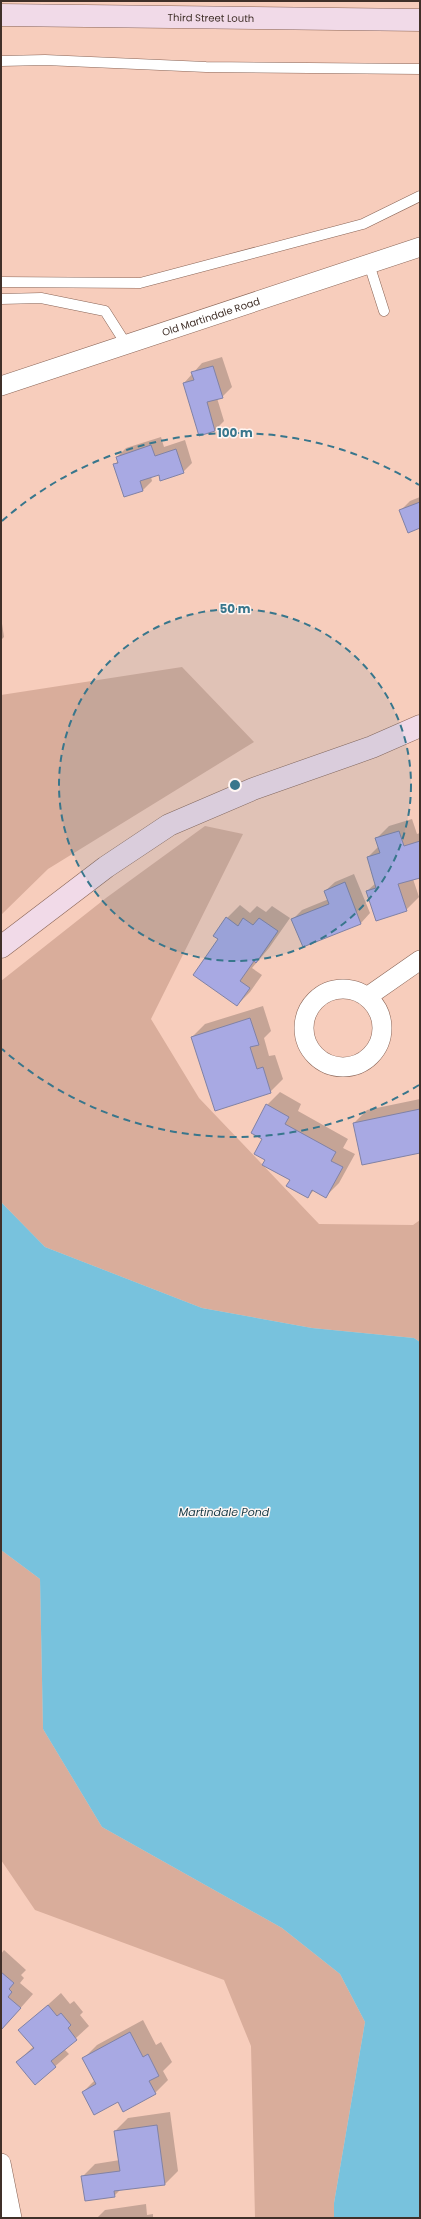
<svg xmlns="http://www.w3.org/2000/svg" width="421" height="2219" viewBox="0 0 421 2219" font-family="Poppins,sans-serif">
<rect width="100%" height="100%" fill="#f7cdbc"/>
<!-- green -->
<path fill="#d9ad9b" d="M182 667 254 742 48 869 1 915V695Z
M205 826 243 834 151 1019 199 1098 319 1224 413 1225 420 1220V1342L414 1338 312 1328 202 1308 45 1247 1 1202V981L106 898Z
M1 1550 40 1579 43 1729 102 1827 282 1928 340 1974 365 2022 334 2203V2218H255L251 2046 224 1980 35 1910 1 1860Z"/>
<!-- water -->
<path fill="#78c2dd" d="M1 1202 45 1247 202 1308 312 1328 414 1338 420 1342V2218H334V2203L365 2022 340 1974 282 1928 102 1827 43 1729 40 1579 1 1550Z"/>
<!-- shadow -->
<path fill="#0003" d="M222 357 232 387 222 397 217 398 224 421 215 430 184 383 202 363Z
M161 437 164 447 185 440 192 463 183 472 159 474 151 477 152 481 143 490 125 496 115 464 118 461 117 457 126 448Z
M420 497V527L401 510 410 501Z
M1 617 4 637 1 640Z
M412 819 417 834 420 833V877L413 879 419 897 406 910 367 891 376 883 368 857 379 846 376 839 389 826Z
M354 874 370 913 361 923 303 946 293 919 302 910 329 899 325 891 335 882Z
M240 905 250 913 257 906 266 912 272 906 290 918 269 948 252 968 262 975 250 992 237 1005 220 939 227 918Z
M263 1006 271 1031 264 1038 269 1056 275 1055 283 1079 270 1092 192 1037 205 1024Z
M280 1092 301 1104 298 1111 348 1139 343 1148 355 1154 339 1183 326 1196 314 1190 308 1197 291 1179 266 1160 263 1139 267 1105Z
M420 1099V1152L354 1123 367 1110Z
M4 1950 26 1970 21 1975 24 1978 20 1983 33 1994 1 2030V1954Z
M61 1993 70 2004 74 2001 83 2012 80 2015 89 2026 64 2049 69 2054 35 2084 17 2062 34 2046 20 2030Z
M143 2020 156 2045 161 2042 172 2062 163 2071 168 2080 155 2093 118 2101 83 2092 95 2080 84 2058 97 2045Z
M170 2112 178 2171 165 2184 121 2189 114 2196 82 2177 95 2164 120 2160 115 2131 128 2118Z
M146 2204 147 2215 153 2214V2218H97L105 2210Z"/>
<!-- building -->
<path fill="#a8a9e3" stroke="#8182a5" d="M213 366 223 398 207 402 215 431 199 436 183 383 194 380 191 372Z
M151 445 155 456 176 449 184 473 160 481 159 475 140 481 143 491 124 497 113 464 118 463 116 457Z
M420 502V528L408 533 399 510Z
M399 831 404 846 420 841V878L398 884 407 911 376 921 366 891 376 888 367 857 380 853 375 838Z
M345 882 361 924 303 947 291 919 329 904 324 891Z
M226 917 238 926 243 918 253 925 259 918 278 931 256 963 254 961 240 981 250 988 237 1006 193 975 218 939 213 936Z
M250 1018 259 1045 250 1047 257 1069 263 1067 271 1093 215 1111 191 1037Z
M266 1104 289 1117 285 1124 336 1152 331 1161 343 1167 326 1198 312 1190 308 1198 286 1186 290 1180 262 1165 265 1160 254 1154 262 1139 251 1133Z
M420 1109V1153L362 1165 353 1123Z
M1 1972 14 1983 9 1989 12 1992 8 1997 21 2008 1 2030Z
M48 2005 57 2016 61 2013 71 2025 68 2028 77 2040 51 2061 56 2067 35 2085 16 2062 34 2048 18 2030Z
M130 2032 143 2057 148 2054 159 2076 149 2081 156 2094 123 2112 118 2102 94 2115 82 2092 96 2084 82 2058Z
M157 2125 165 2185 114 2191 115 2197 85 2201 81 2176 120 2171 114 2131Z"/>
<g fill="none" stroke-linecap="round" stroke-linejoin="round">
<defs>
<path id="lane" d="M1 61 45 60 206 67 420 69
M369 264 384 311
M1 282 140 283 363 224 420 196
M1 299 41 298 105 311 126 344"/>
<g id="street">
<path id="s1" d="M1 386 420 247"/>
<circle cx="343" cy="1028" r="39"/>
<path d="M367 997 420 960"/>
<path d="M1 2163 12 2218"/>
</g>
<g id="secondary">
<path id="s2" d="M1 15 420 20"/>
<path d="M1 947 106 867 169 825 253 789 372 747 420 726"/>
</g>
</defs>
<!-- lane casing -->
<use href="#lane" stroke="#8a6557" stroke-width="11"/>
<!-- street casing -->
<use href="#street" stroke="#8a6557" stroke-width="20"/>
<!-- secondary casing -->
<use href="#secondary" stroke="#8a6557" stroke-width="23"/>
<!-- lane -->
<use href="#lane" stroke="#fff" stroke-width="10"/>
<!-- street -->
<use href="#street" stroke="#fff" stroke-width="19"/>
<!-- secondary -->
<use href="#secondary" stroke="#f1dae8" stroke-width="22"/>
</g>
<!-- distance rings -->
<circle cx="235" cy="785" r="176" fill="#38768c" fill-opacity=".12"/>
<g fill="none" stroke="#38768c" stroke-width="2" stroke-dasharray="7 5">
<circle cx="235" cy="785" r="176"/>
<path d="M419 1085A352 352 0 0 1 2 1049M2 521A352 352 0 0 1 419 485"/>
</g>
<g text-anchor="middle" stroke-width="3" stroke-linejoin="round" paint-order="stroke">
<!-- street labels -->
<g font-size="10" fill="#403029" stroke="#fff6f3">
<text dy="4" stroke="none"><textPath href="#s2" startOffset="210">Third Street Louth</textPath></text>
<text dy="4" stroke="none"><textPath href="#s1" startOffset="221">Old Martindale Road</textPath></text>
</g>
<!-- water labels -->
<g font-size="11" font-style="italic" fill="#163945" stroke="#fff6f3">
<text x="224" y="1516">Martindale Pond</text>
</g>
</g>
<circle cx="235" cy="785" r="6" fill="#38768c" stroke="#fff6f3" stroke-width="2"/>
<g font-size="12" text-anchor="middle" font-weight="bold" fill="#38768c" stroke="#fff6f3" stroke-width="3" stroke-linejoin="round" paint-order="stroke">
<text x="235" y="437">100 m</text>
<text x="235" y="613">50 m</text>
</g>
<!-- border -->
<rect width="421" height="2219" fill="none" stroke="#403029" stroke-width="4"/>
</svg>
